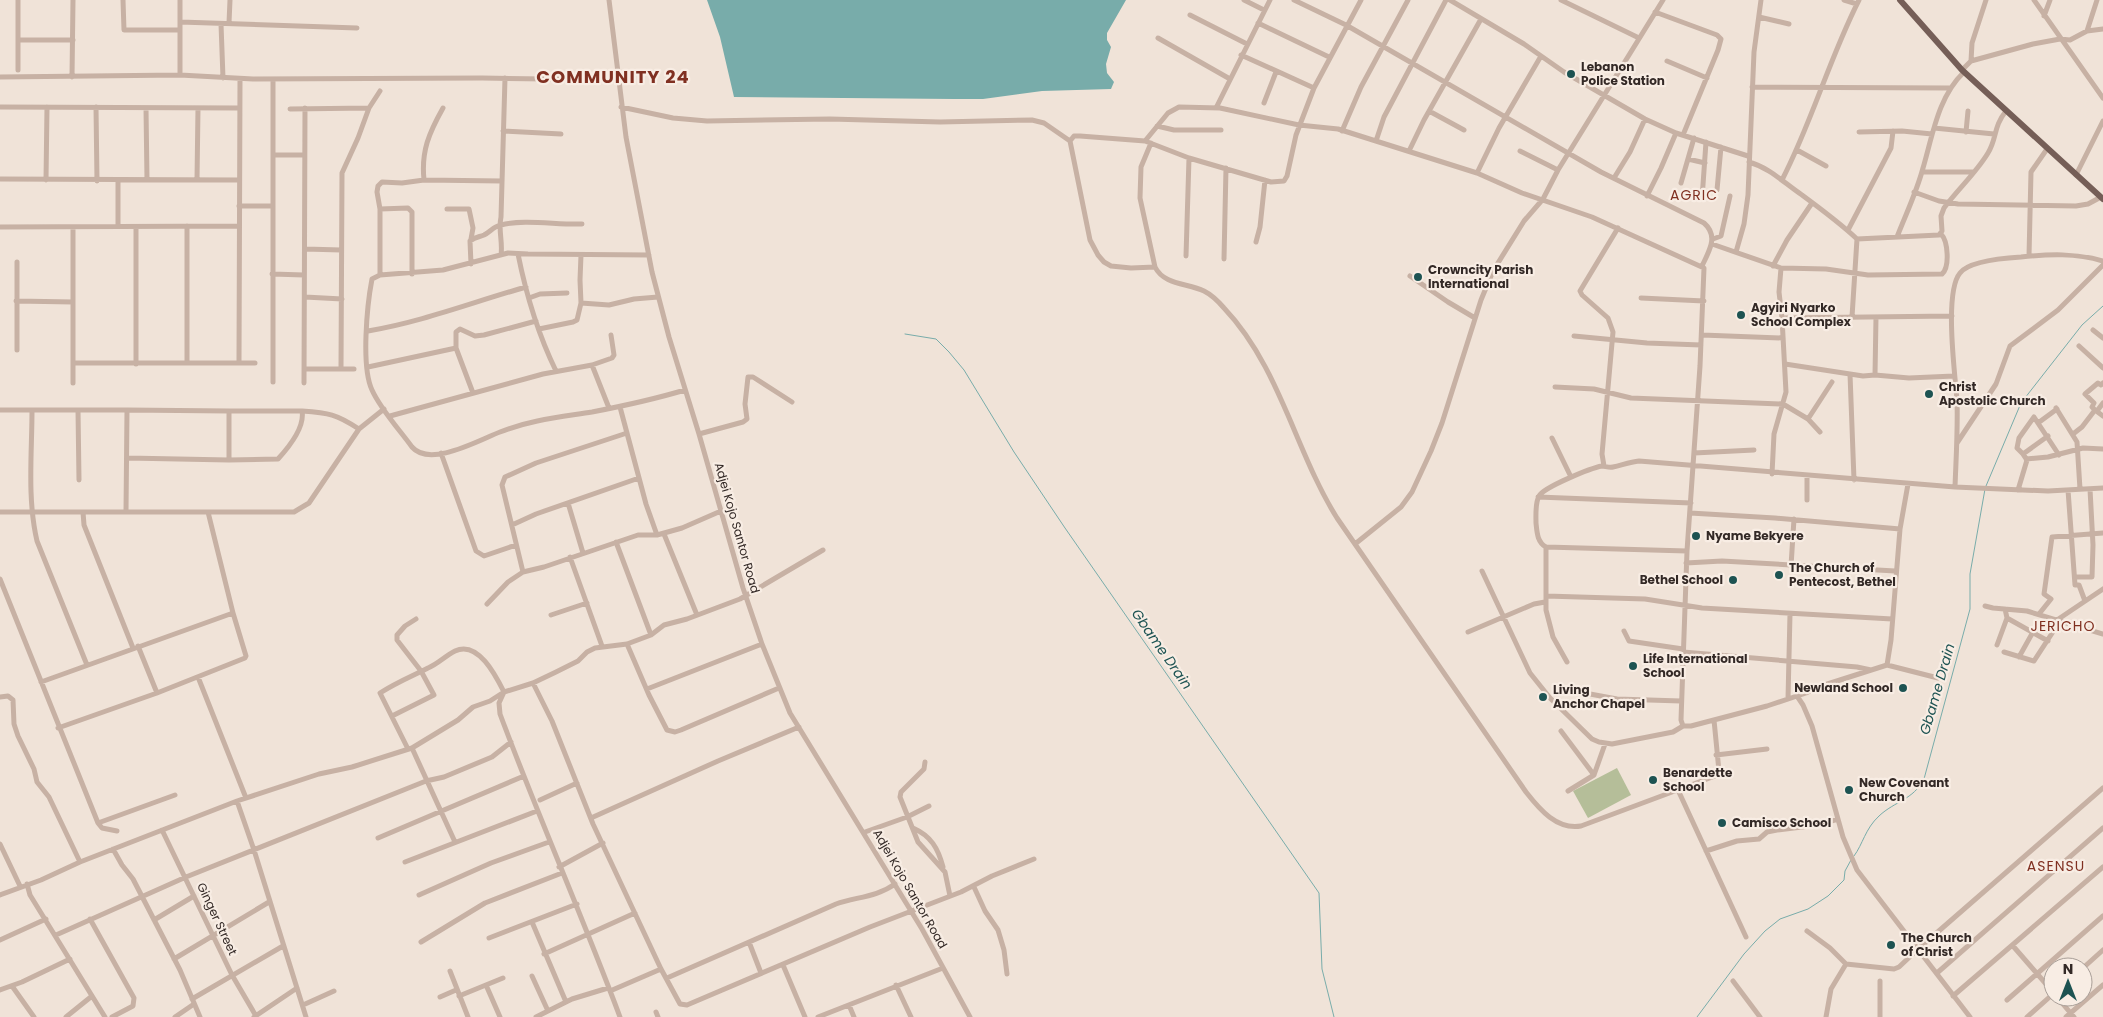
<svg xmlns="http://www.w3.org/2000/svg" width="2103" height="1017" viewBox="0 0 2103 1017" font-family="Poppins,sans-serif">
<rect width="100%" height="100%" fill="#f0e3d8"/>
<!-- green -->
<path fill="#b5be99" d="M1617 768 1631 795 1588 818 1573 791Z"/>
<!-- water -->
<path fill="#78acaa" d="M707 0H1126L1107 33V40L1111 47 1106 64 1107 73 1114 82 1111 89 1042 91 983 99H954L734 97 720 37Z"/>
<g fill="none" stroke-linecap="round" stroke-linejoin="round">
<!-- stream -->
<path stroke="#78acaa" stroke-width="1" d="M905 334 936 339 949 352 964 370 1014 452 1065 528 1319 893 1322 969 1334 1017
M1986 486 2021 403 2082 325 2103 306
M1854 856C1863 844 1865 829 1879 816 1895 801 1913 800 1924 779L1970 609V574L1985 489
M1697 1017 1744 954 1765 931 1780 919 1808 909 1828 896 1844 880 1845 871 1851 860"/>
<!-- minor -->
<path stroke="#c7b1a4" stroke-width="5" d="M123 0 124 30H180
M609 0 626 137 652 272 669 337 699 434 743 588 762 644 790 713 922 929 970 1017
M1244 0 1264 10
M1294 0 1346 25 1601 172 1704 223C1719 236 1709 251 1702 266
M1450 0 1524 44 1564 72 1645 119 1676 133 1748 156
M1561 0 1639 38
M1844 0 1857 4
M2034 0 2103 98
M1655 12 1717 35 1721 39 1718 50 1683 135
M1190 15 1247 44
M2044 16 2050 0
M1759 17 1789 24
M180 22 357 28
M229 23 230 0
M1258 23 1329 57
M221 24 223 78
M2087 31 2097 0
M1158 38 1230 79
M18 40H73
M1241 55 1314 88
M1667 61 1707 78
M1971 61 1972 43 1986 0
M18 70V0
M1962 70 1971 61 2033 44 2060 39 2070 40 2087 31 2103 29
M180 75V0
M0 77 180 75 253 79 482 78 620 80
M72 77 73 0
M273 79V382
M1752 87 1950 88
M1264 103 1276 72
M0 107 238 108
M96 107 97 181
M621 107 673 118 707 121 830 119 940 122 1032 120 1044 123 1070 141 1090 240 1098 255 1104 262 1111 266 1131 268 1155 267C1164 285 1187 283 1204 291 1212 295 1218 301 1224 308 1280 367 1295 451 1337 518L1526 792C1540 810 1557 830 1581 826L1715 776 1719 771 1714 720
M146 108 147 180
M1216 108 1270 0
M290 109 369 108
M1429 111 1464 130
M1157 126 1174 130H1221
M1934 128 1994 134
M503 131 561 134
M1342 131 1361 87 1408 0
M1859 132 1902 131 1932 134
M1966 132 1968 111
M1070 141 1074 136H1080L1145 141 1168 113 1179 107 1220 108 1299 125 1338 129 1477 173 1522 193 1592 217 1704 268 1700 366 1687 551 1681 720 1683 726
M1145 141 1189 158 1271 182 1284 181 1287 176 1296 135 1314 88 1361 0
M1376 141 1384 117 1446 0
M1151 143 1141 167 1140 198 1155 267
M1797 150 1826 166
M1409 151 1424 120 1481 19
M1520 151 1558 170
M273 155H304
M1688 159 1705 163
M1749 162C1770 168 1784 183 1802 195 1821 209 1840 223 1857 239L1939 235 1942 231 1941 216 1944 208C1958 189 1976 173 1988 153 1997 139 1993 127 2006 111
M1922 172H1974
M1477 173 1499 128 1541 56
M2076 175 2103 121
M1614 178 1630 152 1645 119
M0 179 239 180
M46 180 47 107
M197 180 198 108
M424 180C421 151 429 133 443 108
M1782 180C1812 122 1829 59 1859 0
M118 181V225
M1681 183 1694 138
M1717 190 1721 147
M1914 192 1939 201 1958 204 2076 206 2088 204 2101 197
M1647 196 1661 168 1676 133
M1702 199 1706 142
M239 206H273
M380 209 408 208 412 212V274
M447 209H469L473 228 471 239
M0 227 239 226
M1848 230 1891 148 1893 131
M1897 237C1906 214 1917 191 1923 168 1933 134 1938 97 1964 72
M1713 239 1721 236 1730 196
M1256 242 1260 227 1265 180
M1712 244 1781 268 1826 269 1868 275 1942 274C1950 267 1948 241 1941 234
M305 249 341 250
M1736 252 1744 224 1748 195 1754 52 1761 0
M518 254C526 294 538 334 556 371
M501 255C503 242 498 230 501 217L505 78
M649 255 528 254 508 253 443 270 380 275 372 279C367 305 361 367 372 390 381 410 399 429 412 447 430 468 479 440 500 432 530 420 561 417 592 412 623 406 655 399 685 390
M1186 256 1189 158
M2029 256 2031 172 2047 149
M1224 259 1226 168
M17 262V350
M471 264 470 241C475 237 479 237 484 235 490 232 494 226 501 225 524 219 557 225 582 224
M1773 266 1787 240 1812 203
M1781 268 1779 292 1782 318
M272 274 304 275
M380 275V209L377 192 378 186 382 182 402 183 424 180 502 181
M1410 276 1448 302 1475 318
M305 297 342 299
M529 298 540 294 567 293
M1641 298 1704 301
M16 301 73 302
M581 303 580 280 581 255
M1852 317 1857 239
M539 329 573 322 577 320 581 303 609 305 634 299 658 297
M2093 330 2103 338
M368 331C422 322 473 302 526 287
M1702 335 1783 338
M1574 336 1647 343 1701 345
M2079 346 2103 368
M239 362 240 79
M73 363H255
M187 363V226
M136 364V227
M1785 364 1863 376 1875 375 1909 378 1954 376
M592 365 612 358 614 355 611 335
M368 367 456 348
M305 369H354
M341 369 342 173 358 138 369 108 380 91
M1850 374 1854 480
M1875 375 1876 317
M73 383V227
M304 383 305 108
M1555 387 1594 389 1631 398 1783 404 1808 419 1820 432
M473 393 456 348V332L460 329 475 336 484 335 536 321
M620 407 646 504 657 535
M2056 408 2077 442 2080 489
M0 410H127
M32 410C32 453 27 498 37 541L87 665
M78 410 79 480
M2095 410 2092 407 2094 403 2085 394 2098 383 2101 385 2103 383
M229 411H302C305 427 289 447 278 459L229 460
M302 411C329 413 336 414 359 429
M2097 411 2103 403
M390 416 543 374 592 365 609 408
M1808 419 1832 382
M2038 423 2057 409
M699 434 743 422 747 419 745 404 748 377H753L792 402
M2073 434 2082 427 2095 410 2103 416
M1552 438 1571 477
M1957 443 1996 384 2010 346 2058 310 2103 265
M441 453 476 551 484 556 516 545
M1694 453 1754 450
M2023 454 2017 448 2019 438 2034 417 2059 455
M2026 459 2048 457 2083 448 2103 449
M1604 466 1602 454 1613 332 1608 318 1582 295 1580 291 1618 228
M1772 474 1774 434 1786 392 1782 318 1952 316
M1955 487C1956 459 1958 429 1957 400 1955 374 1944 292 1960 273 1969 261 2005 258 2021 257 2050 254 2075 253 2103 261
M2018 490 2027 460 2023 454 2048 436
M2068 490 2075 585H2079L2085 601
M1538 497 1691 503
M1807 500V476
M568 503 583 553
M0 512H294L309 503 359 429 384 409
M83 512 84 525 133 648
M126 512 127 410 229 411V460L127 458
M1690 513 1775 518 1900 529
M512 525 536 514 639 478
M664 534 697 615
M616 542 651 635
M1355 544 1401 507 1412 492 1431 451 1442 423 1481 300 1493 271 1524 221 1543 199 1558 170 1663 0
M1546 547V610L1553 637 1567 662
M1687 551 1546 547C1537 542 1537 532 1536 523 1536 515 1535 503 1539 496 1544 487 1591 468 1602 466 1605 466 1609 468 1613 467 1622 465 1630 462 1639 461L1955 487 2048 491 2103 488
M570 557 602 646
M1686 563 1722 561 1895 571
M1791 566 1794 519
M1482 571 1530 673 1550 698 1592 739 1599 742 1612 744 1673 732 1683 726H1691L1767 706 1806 693 1818 687 1887 665 1938 678
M523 572 502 485 505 477 536 463 627 433
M2075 577H2092L2093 545 2090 489
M0 579 98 823 102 828 117 831
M1546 596 1645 599 1702 608 1892 619
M487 604 508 582 523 572 544 567 638 535H657L682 528 721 511
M1985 606 1993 608 2027 611 2103 634
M2005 609 2007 618 2048 641
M2039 614 2051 599 2044 594 2052 537 2103 533
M551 615 587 603
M2057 620 2103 589
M1624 631 1629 641 1683 649
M1468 632 1534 604 1545 602
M627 644 649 695 667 730 675 732 681 730 779 688
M1997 645 2007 618
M138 646 157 693
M1683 652 1857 667 1871 670
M2004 652 2034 661 2060 621
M2019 657 2033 632
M1887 665 1891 640 1900 529 1908 484
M198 677 246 798
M41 682 233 613 208 512
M533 683 552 721 593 824 661 969 680 1004 687 1005 870 927 961 892 992 876 1034 859
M647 689 762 644
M1590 694 1617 699 1681 701
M1797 696 1803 705 1812 726 1843 837 1857 870 1970 1017
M0 697 8 696 13 700 14 724 18 736 34 769 37 782 49 797 80 862
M1788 699 1790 614
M392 716 434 695 421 671 397 640V635L405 626 416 619
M58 728 157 693 245 658 246 656 233 613
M1561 731 1594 775
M412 748 455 842
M408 749 380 693C395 683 412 676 428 668 438 664 445 656 455 651 478 640 496 676 504 692L499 703 500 714C538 816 582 915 620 1017
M1716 755 1767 749
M925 762 924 769 901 792 900 797 918 842 945 872 950 896
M1678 790 1746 937
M1568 791 1594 775 1605 744
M540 800 577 783
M237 801 254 850 306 1017
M591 818 718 761 799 727
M98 823 175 795
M913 828C931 836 938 848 943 867
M162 830 232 975 256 1016
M865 832 907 817 929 806
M378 838 524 776
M0 844 20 886
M113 849 122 865 133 879 180 970 200 1017
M1706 851 1737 841 1759 839 1767 832 1777 830 1818 825 1838 819
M405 862 537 811
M559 867 603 843
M27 884 30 895 105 1017
M974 887 985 911 998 930 1004 950 1007 974
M0 895 41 880 80 862 237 801 319 774 352 767 412 748 458 720 473 707 490 701 504 692 533 683 556 672 578 661 587 652 595 648 627 644 651 635 664 625 687 619 740 599 823 550
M419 895 491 863 549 842
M90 919 134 998 133 1006 112 1017
M154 920 194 896
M532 922 566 1002
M1807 931 1830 948 1846 964
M56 935 186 877 426 781 444 777 492 757 511 742
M489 938 577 904
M0 940 46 919
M421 942 485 903 562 873
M749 942 761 973
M2013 946 2053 992
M544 954 635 913
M174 959 269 902
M783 965 805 1017
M2083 968 2103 950
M450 971 468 1017
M1937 973 2103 828
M532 976 548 1011
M667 978 836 904C856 897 877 897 895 884
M1733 981 1760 1017
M486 985 500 1017
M896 985 911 1017
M12 986 34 1017
M0 990 22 982 70 959
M610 991 661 969
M459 996 503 978
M1953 996 2103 867
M440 997 456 990
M2057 997 2074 1017
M192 999 283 946
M2007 1000 2103 916
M303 1005 334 991
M849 1005 854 1017
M656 1012 658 1017
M66 1017 92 996
M175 1017 194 1004
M254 1017 297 988
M536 1017 572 999 608 988
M818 1017 943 968
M1826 1017 1831 989 1846 964 1894 969 1899 967 1917 950 2103 788
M1880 1017V981
M2027 1017 2053 994
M2066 1017 2103 985"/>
<!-- major -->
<path stroke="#755e57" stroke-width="6" d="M1900 0 1962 70 2103 199"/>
</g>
<!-- markers -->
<g fill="#1d5352" stroke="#f8ede4" stroke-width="2">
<circle cx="1571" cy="74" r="5"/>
<circle cx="1418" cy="277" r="5"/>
<circle cx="1741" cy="315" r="5"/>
<circle cx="1929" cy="394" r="5"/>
<circle cx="1696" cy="536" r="5"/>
<circle cx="1779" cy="575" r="5"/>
<circle cx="1733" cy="580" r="5"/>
<circle cx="1633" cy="666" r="5"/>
<circle cx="1903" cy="688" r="5"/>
<circle cx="1543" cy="697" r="5"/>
<circle cx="1653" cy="780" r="5"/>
<circle cx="1849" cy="790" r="5"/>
<circle cx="1722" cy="823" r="5"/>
<circle cx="1891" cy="945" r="5"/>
</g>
<g text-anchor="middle" stroke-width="4.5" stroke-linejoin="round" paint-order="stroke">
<!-- poi labels -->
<g font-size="12" font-weight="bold" fill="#332926" stroke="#f8ede4" text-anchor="start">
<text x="1581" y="71">Lebanon<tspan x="1581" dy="14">Police Station</tspan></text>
<text x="1428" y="274">Crowncity Parish<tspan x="1428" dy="14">International</tspan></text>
<text x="1751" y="312">Agyiri Nyarko<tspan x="1751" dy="14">School Complex</tspan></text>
<text x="1939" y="391">Christ<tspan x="1939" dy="14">Apostolic Church</tspan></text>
<text x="1706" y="540">Nyame Bekyere</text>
<text x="1789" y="572">The Church of<tspan x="1789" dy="14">Pentecost, Bethel</tspan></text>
<text x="1723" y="584" text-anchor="end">Bethel School</text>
<text x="1643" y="663">Life International<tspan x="1643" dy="14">School</tspan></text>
<text x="1893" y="692" text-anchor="end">Newland School</text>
<text x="1553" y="694">Living<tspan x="1553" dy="14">Anchor Chapel</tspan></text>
<text x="1663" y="777">Benardette<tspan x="1663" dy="14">School</tspan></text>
<text x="1859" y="787">New Covenant<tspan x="1859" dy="14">Church</tspan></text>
<text x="1732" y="827">Camisco School</text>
<text x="1901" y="942">The Church<tspan x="1901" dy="14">of Christ</tspan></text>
</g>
<!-- street labels -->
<g font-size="12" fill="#332926" stroke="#f8ede4">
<text transform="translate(737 528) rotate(74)" y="4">Adjei Kojo Santor Road</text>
<text transform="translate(910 889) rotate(60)" y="4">Adjei Kojo Santor Road</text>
<text transform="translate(217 919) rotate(65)" y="4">Ginger Street</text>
</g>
<!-- neighbourhood labels -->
<g font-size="14" letter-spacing="1" fill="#803021" stroke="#f8ede4">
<text x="1694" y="200">AGRIC</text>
<text x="2063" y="631">JERICHO</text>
<text x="2056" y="871">ASENSU</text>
</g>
<!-- water labels -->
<g font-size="14" font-style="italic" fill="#1d5352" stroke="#f8ede4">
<text transform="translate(1162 649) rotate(55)" y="5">Gbame Drain</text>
<text transform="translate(1937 689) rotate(-74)" y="5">Gbame Drain</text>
</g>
<!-- district labels -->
<g font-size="18" font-weight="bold" letter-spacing="1" fill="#803021" stroke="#f8ede4">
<text x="613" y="83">COMMUNITY 24</text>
</g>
</g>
<!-- north arrow -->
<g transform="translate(2068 982)"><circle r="24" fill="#f8ede4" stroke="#a99f98"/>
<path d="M0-4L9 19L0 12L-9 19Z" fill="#1d5352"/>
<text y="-8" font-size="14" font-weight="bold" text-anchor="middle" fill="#332926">N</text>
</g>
</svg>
